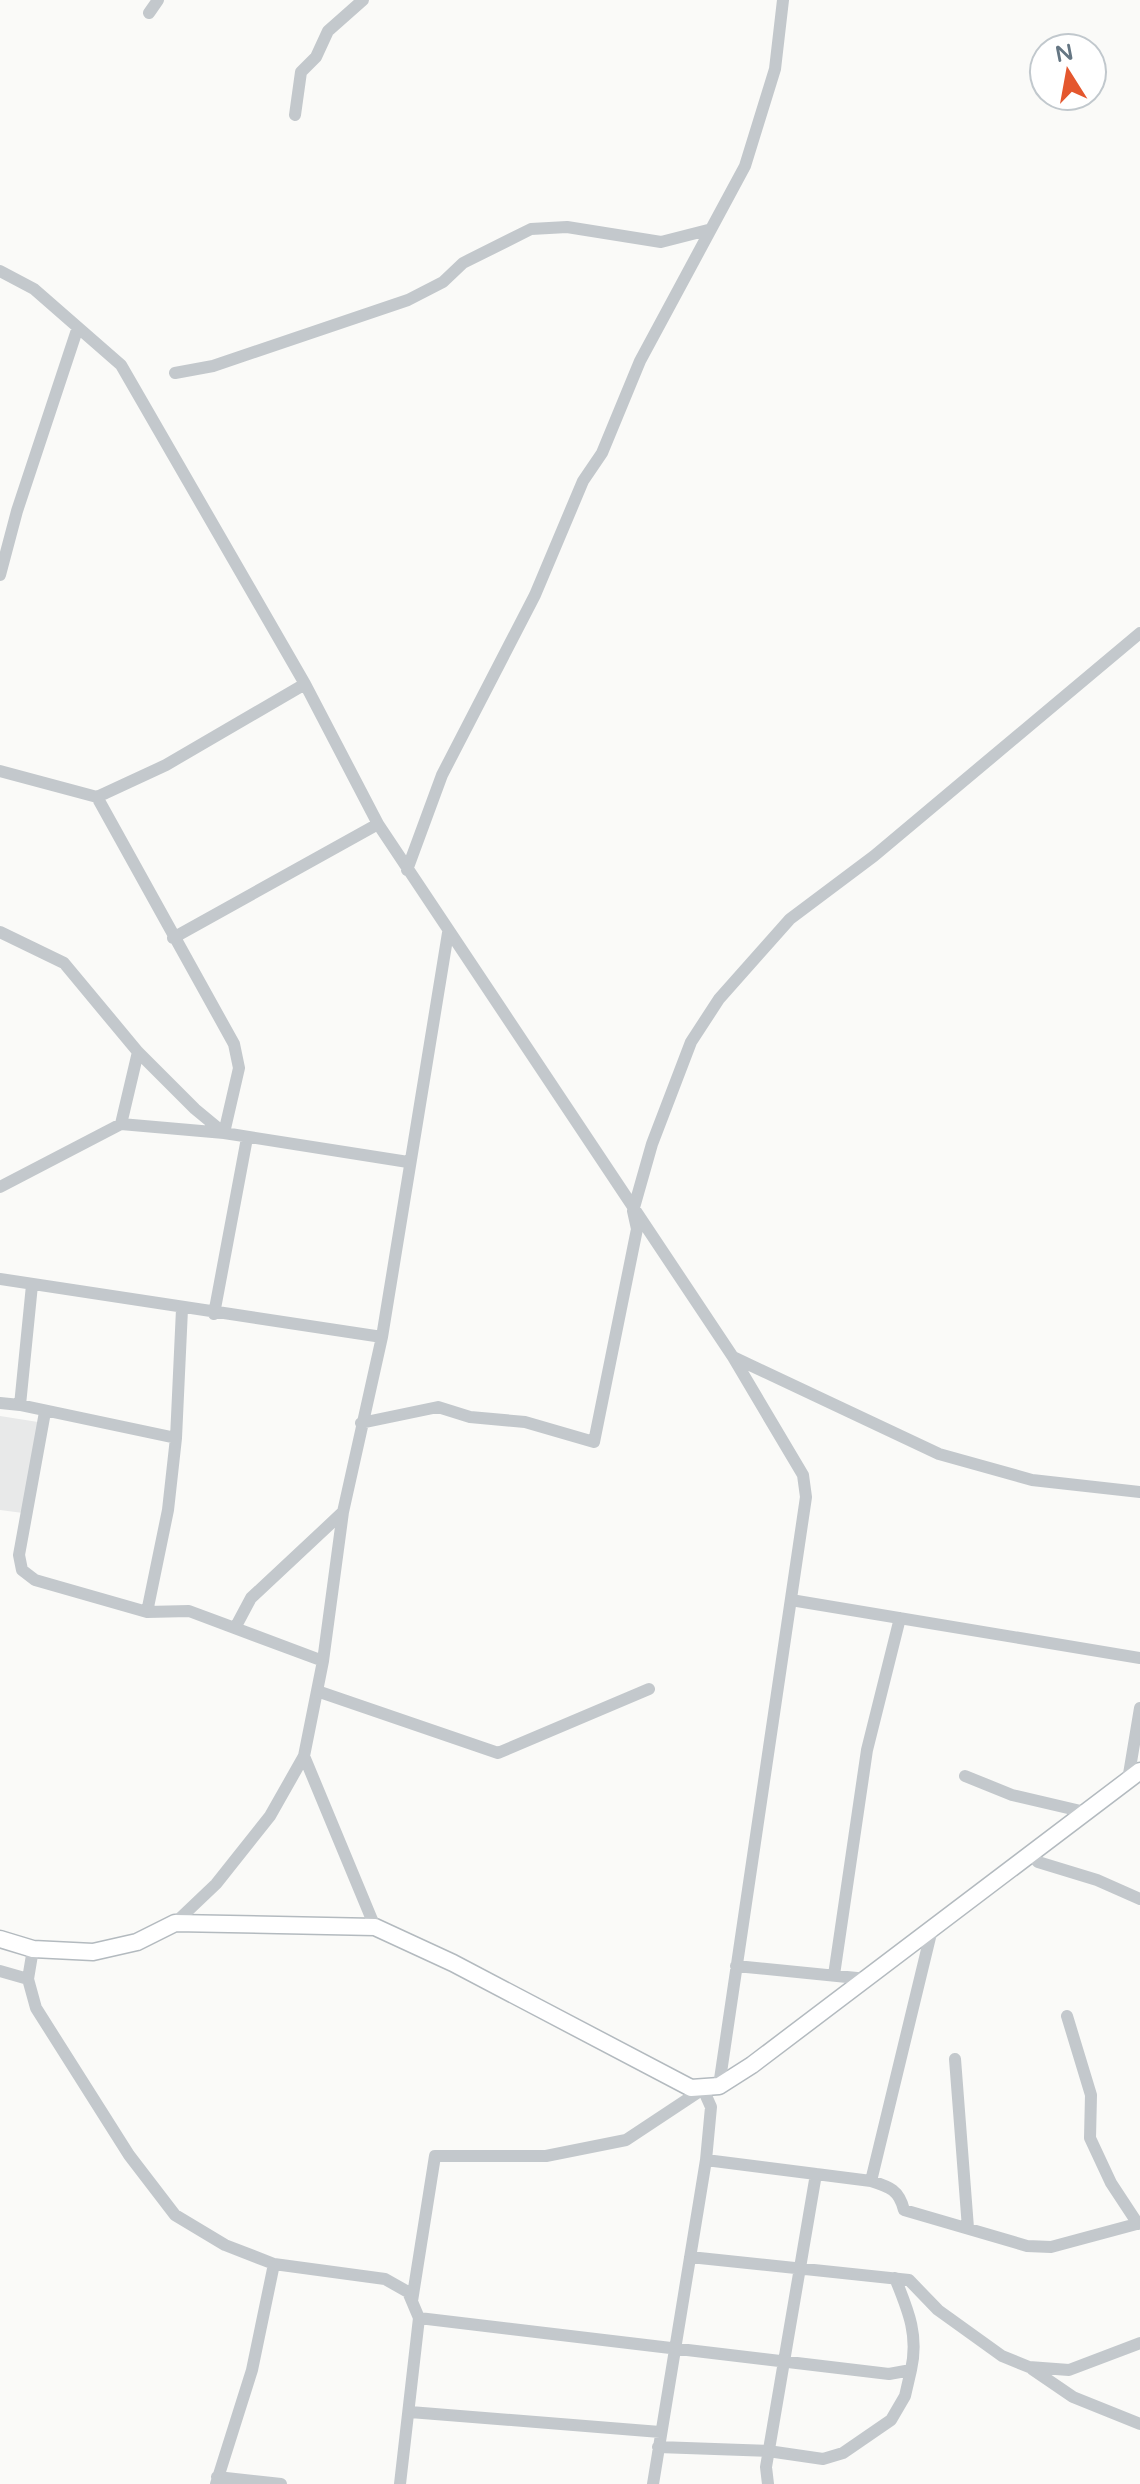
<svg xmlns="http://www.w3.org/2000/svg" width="1140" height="2484" viewBox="0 0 1140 2484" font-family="'Varela Round',sans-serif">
<rect width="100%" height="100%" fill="#fafaf8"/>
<!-- built -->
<path fill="#e8e9e9" d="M0 1416 38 1422 23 1513 0 1510Z"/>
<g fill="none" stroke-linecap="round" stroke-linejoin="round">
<defs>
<path id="secondary" d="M0 1939 33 1949 93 1952 137 1942 175 1923 375 1927 453 1963 691 2088 719 2086 752 2065 1140 1771"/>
</defs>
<!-- secondary casing -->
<use href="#secondary" stroke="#b3babf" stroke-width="19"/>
<!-- street -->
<path stroke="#c3c8cc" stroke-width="12" d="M149 13 158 0
M295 115 301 72 316 57 328 31 363 0
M0 271 34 289 121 365 305 684 378 824 733 1357 939 1454 1032 1480 1140 1492
M175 373 213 366 408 300 443 282 463 263 531 229 567 227 661 242 708 230
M0 575 17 511 77 330
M0 771 97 797 234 1044 239 1068 224 1133 121 1124
M97 797 166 765 305 684
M407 870 442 775 535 595 583 481 602 453 640 361 745 166 775 69 783 0
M0 932 64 963 138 1052 195 1109 224 1133 408 1162
M173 938 378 824
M0 1187 121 1124 138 1052
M0 1279 382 1337
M214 1314 247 1138
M0 1403 20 1405 32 1285
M20 1405 176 1438
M45 1412 19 1555 22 1570 35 1580 147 1612 168 1510 176 1438 182 1309
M361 1423 438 1407 470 1417 525 1422 594 1442 637 1229 633 1211 652 1144 691 1042 719 999 790 919 874 856 1140 633
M791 1600 1140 1658
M147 1612 189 1611 323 1661
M235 1628 251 1598 343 1512
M317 1691 498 1753 649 1689
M304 1756 375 1927
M965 1776 1012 1795 1085 1812
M1128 1780 1140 1708
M1030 1853 1038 1862 1097 1880 1140 1899
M175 1923 216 1884 270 1816 304 1756 323 1661 343 1512 382 1337 448 933
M33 1949 28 1979 36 2008 129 2155 175 2215 225 2245 274 2264 385 2279 408 2292 419 2318 889 2374 911 2370C919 2335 908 2310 895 2278
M736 1966 867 1979
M0 1971 28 1979
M834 1975 867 1750 900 1618
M1067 2016 1091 2095 1090 2138 1111 2183 1138 2224
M955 2059 968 2228
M719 2086 806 1497 803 1475 733 1357
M706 2160 871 2181C890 2187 899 2190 904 2210L1027 2246 1051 2247 1140 2223
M871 2181 932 1929
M690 2257 909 2280 938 2310 1002 2356 1029 2367 1069 2370 1140 2343
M412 2301 435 2156H546L626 2140 703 2089 711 2107 706 2160 653 2484
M1032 2369 1073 2397 1140 2424
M410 2412 660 2432
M658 2447 768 2451 823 2459 843 2453 891 2420 905 2396 911 2370
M217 2477 281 2484
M216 2484 252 2370 274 2264
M400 2484 419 2318
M768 2484 766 2467 816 2174"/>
<!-- secondary -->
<use href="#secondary" stroke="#fff" stroke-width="16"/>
</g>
<!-- north arrow -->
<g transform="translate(1068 72) rotate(349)"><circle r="38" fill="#ffffff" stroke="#c1c8cd" stroke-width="2"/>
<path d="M0-6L14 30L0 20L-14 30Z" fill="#e4572e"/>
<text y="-12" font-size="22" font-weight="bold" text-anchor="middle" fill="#657683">N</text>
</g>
</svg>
